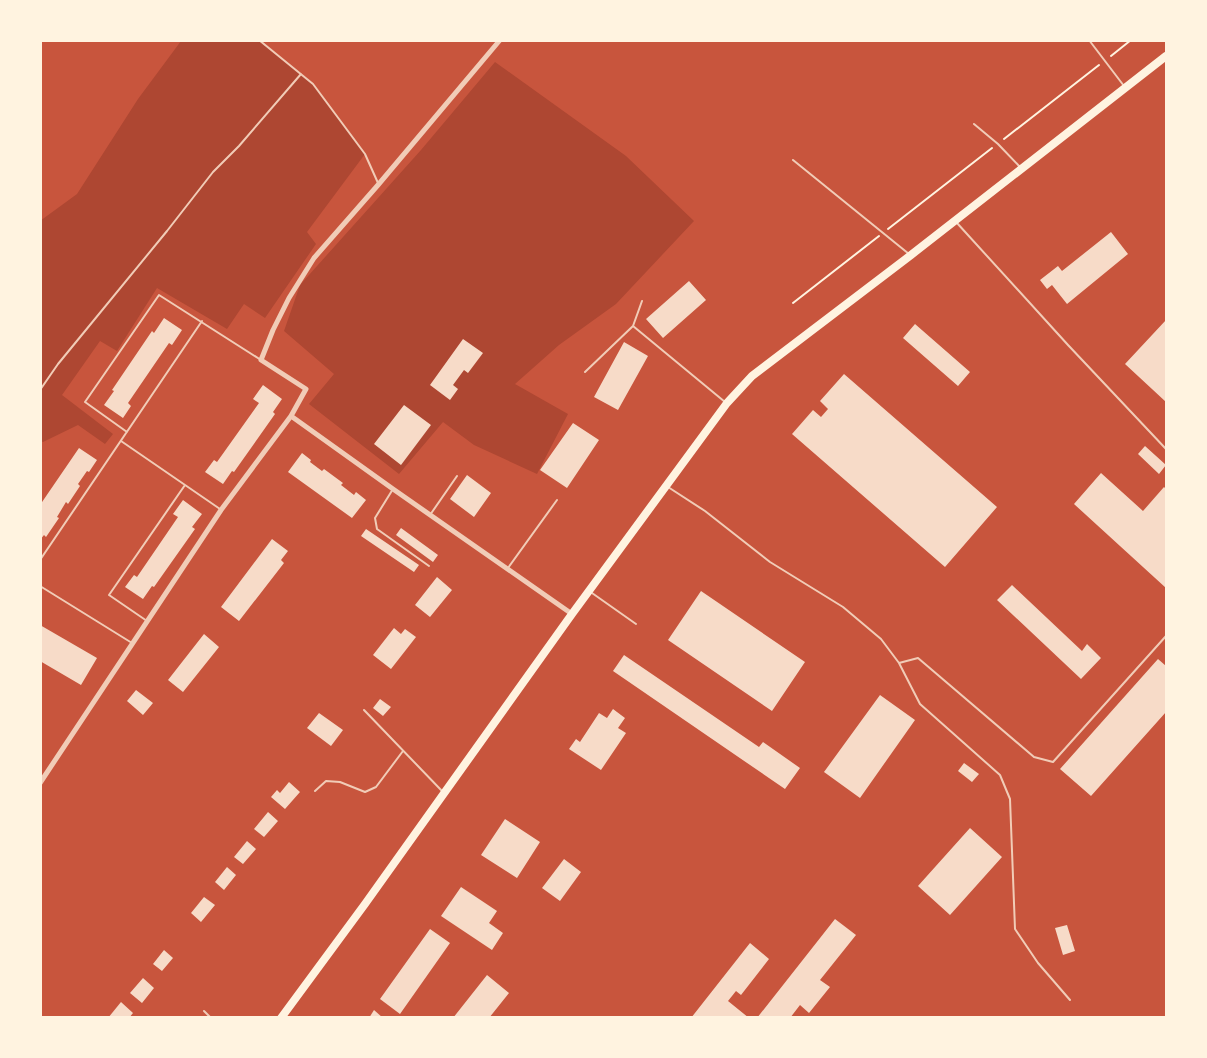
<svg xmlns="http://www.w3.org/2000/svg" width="1207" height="1058" viewBox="0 0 1207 1058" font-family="Arial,sans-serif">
<rect width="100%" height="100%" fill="#c8553d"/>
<!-- green -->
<path fill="#ae4732" d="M181 41H259L313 84 365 154 307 232 316 244 265 318 244 304 227 329 157 288 117 351 100 341 62 395 113 434 105 444 78 425 43 442 41 441 40 221 77 194 138 99Z
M495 62 626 156 694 221 616 304 559 345 515 384 568 414 537 474 474 445 443 422 399 474 309 404 334 374 284 331 300 285 421 150Z"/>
<!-- building -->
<path fill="#f7dbc8" d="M1111 232 1128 254 1067 304 1052 285 1047 289 1040 280 1058 266 1062 271Z
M689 281 706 300 663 338 646 319Z
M164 318 182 330 172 345 169 343 128 403 131 406 123 418 104 405 114 391 112 390 152 331 154 333Z
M1166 320V402L1125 364Z
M915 324 970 372 958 386 903 338Z
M463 339 483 353 468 373 464 370 453 385 458 389 450 400 430 385Z
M624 342 648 356 618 410 594 397Z
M844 374 997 507 945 567 792 434 813 410 821 417 828 409 820 401Z
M263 385 282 399 273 412 275 414 234 472 232 471 223 484 205 472 214 460 217 462 259 403 253 399Z
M404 405 431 425 401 465 374 444Z
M573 423 599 440 567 488 540 470Z
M1145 446 1166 465 1159 474 1138 454Z
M79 448 97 460 89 472 87 471 78 484 80 486 68 504 66 502 57 517 59 518 46 537 44 535 40 540V505Z
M302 453 311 460 310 462 322 471 324 469 343 483 341 485 354 495 356 492 366 500 352 518 288 472Z
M1101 473 1143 511 1164 487 1166 489V588L1074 504Z
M467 475 491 493 474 517 450 499Z
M183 500 202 514 192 527 195 529 154 587 152 586 143 599 125 587 134 575 137 577 178 517 173 514Z
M401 528 438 555 433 562 396 535Z
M366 529 419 565 414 572 361 536Z
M272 539 288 551 281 560 284 563 239 621 221 607Z
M437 577 452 590 430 617 415 605Z
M1012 585 1082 651 1087 644 1101 658 1081 679 997 600Z
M701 591 805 662 772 711 668 640Z
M40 625 97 658 81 685 40 661Z
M394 628 401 634 405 629 416 637 391 669 373 655Z
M204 634 219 647 183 692 168 680Z
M624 655 759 747 763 742 800 768 785 789 613 671Z
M1158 659 1166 666V712L1091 796 1060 769Z
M136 690 153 703 143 715 127 701Z
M880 695 915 720 860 798 824 772Z
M380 699 391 707 383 716 373 708Z
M613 709 625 718 618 728 626 733 601 770 569 749 576 739 580 742 599 713 607 718Z
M319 713 343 730 331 746 307 728Z
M964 763 979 774 972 782 958 771Z
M289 782 300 792 285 809 271 797 277 790 280 793Z
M268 812 278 821 264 837 254 829Z
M505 819 540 842 517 878 481 855Z
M970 828 1002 857 950 915 918 886Z
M247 841 256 849 243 864 234 857Z
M564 859 581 872 560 901 542 888Z
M227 867 236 875 224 890 215 882Z
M461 887 497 911 489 923 503 933 492 950 441 916Z
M204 897 215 905 201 922 191 913Z
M835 919 856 935 820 980 830 987 809 1013 800 1005 790 1018H757Z
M1067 925 1075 951 1063 955 1055 928Z
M430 929 450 943 400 1014 380 999Z
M750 943 769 959 741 995 736 991 728 1001 749 1018H691Z
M164 950 173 958 162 971 153 964Z
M487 975 509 993 489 1018H453Z
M143 978 154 988 142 1003 130 993Z
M121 1002 133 1013 129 1018H108Z
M374 1010 383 1018H369Z"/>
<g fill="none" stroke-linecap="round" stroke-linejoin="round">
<!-- path -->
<path stroke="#fff3e0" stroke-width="2" d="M1111 56 1131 40
M1004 139 1099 65
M888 229 992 148
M793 303 879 236"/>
<!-- service -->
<path stroke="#f1ccb7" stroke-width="2" d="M259 40 313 84 365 154 378 183
M1089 40 1124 86
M974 124 998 144 1020 167
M793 160 909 254
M957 223 1068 345 1166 449
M642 301 633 326 725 402
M585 372 633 326
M40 390 58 364 167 231 213 172 239 146 301 74
M127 432 85 402 159 295 261 360
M121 441 220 509
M668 487 705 511 770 562 843 607 881 639 899 663 918 658 1034 757 1053 762 1166 636
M393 489 375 518 377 529 429 566
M430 515 457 476
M40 560 202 321
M508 568 557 500
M40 586 132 643
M592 593 636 624
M147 621 109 595 185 485
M899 663 920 704 1000 775 1010 799 1015 929 1038 963 1070 1000
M364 710 442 791
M315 791 326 781 340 782 365 792 376 787 403 751
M204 1011 211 1018"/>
<!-- minor -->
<path stroke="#f1ccb7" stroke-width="5" d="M291 416 393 489 572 614
M40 783 221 510 291 416 306 389 261 360 273 330 289 298 314 258 378 185 500 40"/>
<!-- secondary -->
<path stroke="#fff3e0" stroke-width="8" d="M281 1018 365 904 572 614 727 403 752 376 911 255 1166 56"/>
</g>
<!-- border -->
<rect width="1207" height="1058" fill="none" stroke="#fff3e0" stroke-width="84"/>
</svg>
